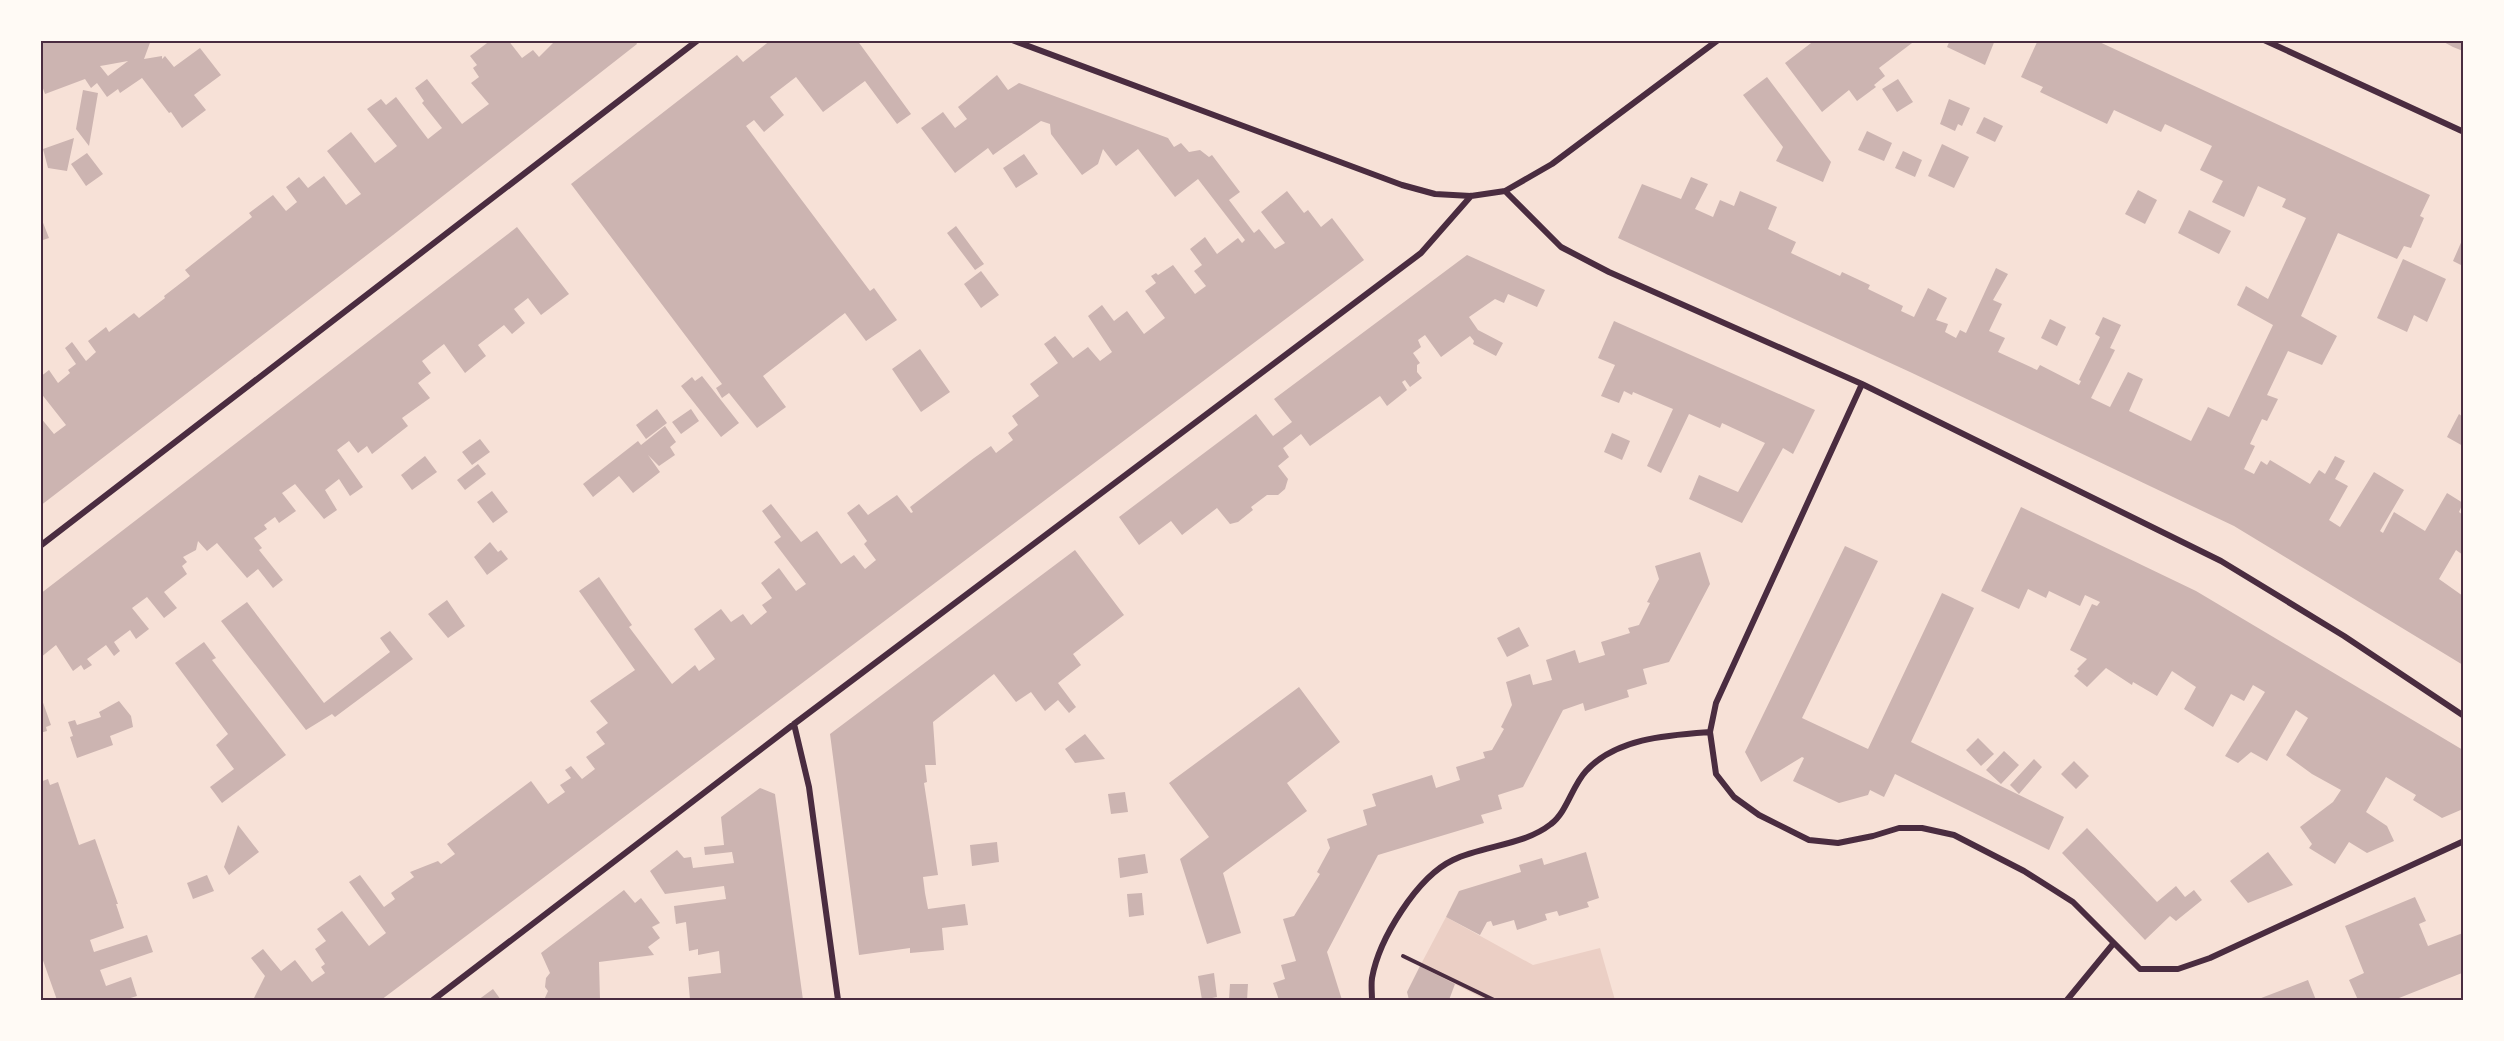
<svg xmlns="http://www.w3.org/2000/svg" width="2504" height="1041" viewBox="0 0 2504 1041" font-family="'DejaVu Sans',sans-serif">
<rect width="100%" height="100%" fill="#f7e1d7"/>
<!-- green -->
<path fill="#ebcfc5" d="M1446 917 1533 965 1600 948 1615 1000H1486L1420 966Z"/>
<!-- building -->
<path fill="#ccb4b1" fill-rule="evenodd" d="M40 40H151L144 59 162 56V59L165 56 174 67 200 48 221 75 194 95 206 110 182 128 171 112 169 113 142 78 120 93 118 89 107 97 97 83 91 88 85 79 45 94 40 80ZM128 61 108 76 100 66 106 65Z
M491 40H508L522 58 533 50 539 57 556 40H635L637 44 393 235 40 506V417L54 434 66 425 40 392V377L49 370 58 383 70 373 68 370 76 364 65 348 72 342 86 361 96 352 88 341 106 327 109 332 134 313 139 318 165 298 164 296 190 276 185 270 252 217 249 213 273 195 286 211 297 202 286 187 299 177 308 188 324 176 346 205 361 194 327 151 351 132 375 163 391 151 397 146 367 109 381 99 386 105 396 97 428 139 442 128 422 103 424 101 415 88 427 79 462 124 489 104 471 83 479 77 473 68 477 65 470 56Z
M771 40H857L911 114 897 124 865 81 823 112 796 77 770 97 784 115 764 132 754 120 746 126 870 291 874 288 897 320 866 341 845 313 763 376 786 407 757 428 729 393 722 398 716 388 722 384 571 184 737 55 743 62Z
M1815 40H1916L1879 68 1885 76 1874 85 1876 87 1857 101 1849 90 1822 112 1785 63Z
M1950 40H1995L1985 65 1947 47Z
M2038 40H2095L2430 195 2420 216 2424 218 2411 248 2404 246 2397 259 2338 233 2301 316 2337 336 2322 365 2288 351 2267 395 2278 399 2267 421 2262 419 2250 444 2255 446 2244 469 2254 474 2261 461 2267 465 2270 460 2310 484 2319 470 2325 474 2335 456 2345 461 2335 479 2348 486 2329 520 2340 527 2374 472 2404 490 2380 531 2383 533 2394 512 2425 531 2447 493 2463 503 2459 512 2463 515V555L2456 550 2439 579 2463 596V665L2234 526 1910 372 1618 238 1642 184 1681 199 1691 177 1708 184 1695 209 1713 217 1720 200 1734 206 1740 191 1777 207 1768 229 1796 242 1791 253 1840 276 1842 272 1870 285 1868 289 1903 306 1901 311 1914 317 1928 288 1947 298 1936 320 1948 324 1945 332 1956 338 1960 330 1966 333 1996 268 2008 274 1993 300 2002 304 1989 331 2005 338 1998 352 2037 370 2040 365 2079 385 2081 381 2079 380 2100 337 2095 334 2103 317 2121 325 2110 348 2115 350 2091 398 2110 407 2128 372 2143 379 2129 411 2191 441 2208 407 2229 417 2273 325 2237 305 2246 286 2268 299 2306 218 2282 207 2286 199 2258 186 2244 217 2212 202 2223 181 2200 170 2212 146 2165 124 2161 132 2114 110 2107 124 2040 92 2043 87 2021 77Z
M2440 40H2463V51L2453 47Z
M997 75 1008 90 1019 83 1168 138 1174 147 1181 143 1189 152 1200 150 1209 157 1212 155 1240 192 1229 200 1254 233 1259 229 1275 249 1285 243 1261 212 1287 191 1304 213 1308 210 1321 227 1332 218 1364 260 381 1000H253L265 976 251 958 263 949 281 971 295 960 312 982 325 973 321 967 325 964 315 949 326 941 317 929 342 911 369 946 386 933 349 882 360 875 384 907 395 899 391 893 414 877 410 872 438 861 441 864 455 854 447 844 531 781 548 804 565 792 560 785 571 778 565 770 571 766 582 779 595 769 586 757 605 744 596 732 608 723 590 701 635 670 579 591 599 577 632 625 629 627 672 684 695 665 699 671 715 659 694 629 721 609 731 622 743 614 751 625 767 612 762 605 772 598 761 583 779 568 796 591 806 584 774 542 781 537 762 511 771 504 801 542 817 531 841 564 854 555 865 569 876 560 864 544 867 541 847 513 859 504 868 515 897 495 911 513 913 512 910 507 974 458 991 446 996 453 1013 440 1008 433 1018 425 1012 416 1039 396 1030 384 1058 363 1044 344 1055 336 1073 358 1088 347 1100 361 1112 352 1088 316 1102 305 1114 321 1127 311 1144 334 1165 318 1145 291 1156 283 1151 276 1156 273 1158 275 1173 265 1195 294 1206 286 1194 271 1202 265 1190 249 1205 237 1217 254 1238 238 1242 243 1245 240 1198 179 1175 197 1138 149 1116 166 1103 149 1098 164 1082 175 1051 134 1050 124 1041 121 993 155 988 148 955 173 921 128 943 112 955 128 967 119 958 107Z
M1767 77 1831 162 1823 182 1776 161 1783 147 1743 95Z
M1898 79 1913 102 1897 112 1882 89Z
M83 90 98 93 89 146 76 129Z
M1949 99 1970 108 1962 126 1958 124 1955 131 1940 124Z
M1984 117 2003 126 1995 142 1976 133Z
M1867 131 1892 143 1884 161 1858 150Z
M74 138 67 171 48 168 43 149Z
M1942 144 1969 157 1954 188 1928 176Z
M1903 151 1922 160 1915 177 1895 168Z
M87 153 103 174 86 186 71 164Z
M1024 154 1038 174 1016 188 1003 168Z
M2138 190 2157 200 2145 224 2125 214Z
M2189 210 2231 231 2219 254 2178 233Z
M40 215 49 238 40 241Z
M956 226 984 264 975 270 947 233Z
M517 227 569 294 541 315 528 298 514 309 525 323 512 334 504 325 478 345 486 356 465 373 444 344 422 361 431 373 418 383 430 398 402 418 408 426 372 454 367 446 358 453 349 441 337 450 363 487 350 496 339 479 325 490 337 510 324 519 295 484 282 493 296 511 279 523 275 517 264 525 267 529 254 538 262 548 259 550 283 580 273 588 258 569 247 578 217 543 207 551 198 541 196 550 183 557 187 562 182 566 187 574 164 592 177 608 164 618 147 597 132 608 149 629 136 639 130 630 114 642 120 651 114 656 106 645 87 659 92 665 84 670 81 665 73 671 56 645 40 658V594Z
M2463 238V266L2453 261Z
M1467 255 1545 290 1537 307 1508 294 1504 303 1495 299 1469 317 1478 330 1503 343 1496 356 1473 344 1474 341 1470 336 1441 357 1425 335 1418 340 1421 347 1413 353 1420 363 1417 365V372L1422 378 1410 387 1405 380 1402 382 1407 390 1387 406 1380 396 1310 446 1301 434 1283 448 1289 457 1278 466 1288 479 1285 489 1278 495H1267L1251 507 1253 510 1238 522 1230 524 1217 508 1182 535 1171 521 1139 545 1119 517 1256 414 1273 436 1292 422 1274 399Z
M2403 259 2446 279 2427 322 2414 315 2407 332 2377 318Z
M981 271 999 295 981 308 964 284Z
M2050 319 2066 327 2057 346 2041 338Z
M1614 321 1815 410 1793 454 1783 448 1742 523 1689 499 1699 475 1738 492 1765 443 1722 423 1720 428 1689 414 1661 473 1647 466 1673 409 1633 392 1632 395 1624 391 1619 403 1601 396 1615 365 1598 358Z
M920 349 950 392 921 412 892 369Z
M702 376 739 423 721 437 681 386 692 377 695 381Z
M657 409 667 423 646 439 636 425Z
M691 409 699 421 681 434 672 422Z
M2459 414 2463 417V446L2447 437Z
M665 426 676 442 670 447 675 455 659 466 648 455 660 472 633 493 619 476 593 497 583 484 638 441 641 445Z
M1612 433 1630 441 1622 460 1604 452Z
M480 439 490 452 472 465 462 452Z
M425 456 437 472 412 490 401 475Z
M478 464 486 474 465 490 457 480Z
M492 491 508 512 493 523 477 502Z
M2021 507 2196 591 2463 750V809L2442 818 2413 800 2416 795 2386 777 2366 812 2387 826 2394 841 2367 853 2349 842 2335 864 2309 848 2312 844 2300 827 2333 802 2341 790 2312 774 2286 755 2308 718 2296 710 2267 761 2251 752 2238 763 2225 756 2265 692 2253 685 2244 701 2231 694 2213 727 2184 709 2196 687 2172 671 2157 696 2133 682 2132 685 2106 668 2087 687 2074 676 2079 671 2077 669 2087 659 2070 650 2092 604 2097 606 2100 602 2085 595 2080 606 2049 591 2046 598 2028 589 2019 609 1981 591Z
M490 542 498 552 501 550 508 559 487 575 474 557Z
M1845 546 1878 561 1802 718 1868 749 1942 593 1974 608 1911 742 2064 817 2049 850 1895 774 1884 797 1870 790 1868 795 1839 803 1793 781 1804 758 1802 757 1761 782 1745 752Z
M1075 550 1124 615 1073 654 1081 665 1058 683 1076 707 1069 713 1058 700 1045 711 1031 692 1016 702 994 674 933 722 936 765H925L927 782 924 783 938 875 923 877 925 893 928 909 965 904 968 925 942 928 944 950 910 953V948L859 955 830 734Z
M1700 552 1710 584 1669 662 1643 669 1647 684 1627 690 1629 697 1585 711 1583 703 1563 710 1523 787 1498 795 1502 809 1481 815 1484 823 1378 855 1327 952 1342 1000H1279L1273 983 1285 979 1281 965 1296 961 1283 919 1294 916 1320 874 1317 872 1330 848 1327 839 1367 825 1363 810 1376 806 1372 794 1432 775 1436 788 1460 780 1456 767 1485 758 1483 752 1492 750 1504 729 1501 727 1512 705 1506 682 1530 674 1533 685 1552 680 1546 660 1575 650 1579 663 1605 655 1601 642 1630 633 1628 628 1639 625 1650 603 1647 602 1659 579 1655 566Z
M447 600 465 626 448 638 428 614Z
M247 602 324 703 390 652 380 638 390 631 413 659 335 717 332 714 306 730 221 621Z
M1519 627 1529 646 1507 657 1497 638Z
M204 642 216 658 212 660 286 755 222 803 210 787 234 769 216 745 228 734 175 663Z
M1299 687 1340 742 1287 783 1307 811 1223 873 1241 933 1207 944 1180 859 1209 837 1169 783Z
M41 697 51 725 46 727 47 731 40 733Z
M119 701 131 716 133 727 110 736 113 745 77 758 70 737 73 736 68 722 75 720 77 725 101 717 99 712Z
M1085 734 1105 759 1075 763 1065 749Z
M1978 738 1994 754 1981 766 1966 750Z
M2004 751 2019 765 2001 784 1986 770Z
M2034 759 2042 767 2019 794 2010 785Z
M2074 761 2089 776 2076 789 2061 774Z
M48 779 50 785 58 782 79 845 95 839 118 904H116L124 928 90 940 94 952 147 935 153 952 100 970 106 986 131 977 137 996 124 1000H57L40 952V782Z
M760 788 775 794 803 1000H690L688 977 721 973 719 951 698 955V949L689 951 686 922 676 924 674 906 726 899 724 886 665 894 650 871 677 850 684 858 691 857 693 868 734 863 732 852 705 855 704 847 724 845 721 817Z
M1125 792 1128 812 1111 814 1108 794Z
M238 825 259 852 229 875 224 867Z
M2087 828 2157 902 2176 886 2185 897 2194 890 2202 900 2176 921 2170 916 2145 940 2062 853Z
M997 842 999 862 972 866 970 845Z
M1586 852 1599 898 1587 902 1589 907 1559 916 1557 911 1545 914 1547 920 1517 930 1514 920 1493 926 1491 921 1487 922 1480 935 1446 917 1459 891 1521 872 1519 865 1542 858 1544 865Z
M2268 852 2293 885 2248 903 2230 881Z
M1145 854 1148 873 1120 878 1118 858Z
M207 875 214 891 193 899 187 883Z
M624 890 635 903 641 898 660 923 652 927 660 938 648 947 654 955 599 962 600 1000H544L548 991 545 987 546 978 550 973 541 953Z
M1142 893 1144 915 1129 917 1127 894Z
M2415 897 2426 921 2419 924 2428 946 2463 933V977L2462 973 2394 1000H2358L2349 980 2364 973 2345 926Z
M1420 966 1455 984 1449 1000H1409L1407 992Z
M1214 973 1217 997 1202 1000 1198 976Z
M2308 980 2316 1000H2256Z
M1230 984H1248L1247 1000H1229Z
M493 989 501 1000H478Z"/>
<g fill="none" stroke-linecap="round" stroke-linejoin="round">
<!-- path -->
<path stroke="#4a2c40" stroke-width="4" d="M1403 956 1494 1000"/>
<!-- minor -->
<path stroke="#4a2c40" stroke-width="6" d="M1012 40 1402 185 1435 194 1471 196 1505 191 1552 164 1718 40
M2264 40 2464 132
M1505 191 1561 247 1609 272 1862 384 2221 561 2344 636 2464 716
M1862 384 1716 703 1710 732 1716 774 1734 797 1759 815 1809 840 1838 843 1873 836 1899 828H1922L1954 835 2024 871 2073 902 2140 969H2178L2210 958 2464 841
M40 546 698 40
M794 724 809 787 838 1000
M433 1000 794 724 1421 253 1471 196
M1372 1000C1372 993 1371 985 1372 978 1379 939 1417 877 1453 860 1484 845 1523 846 1551 824 1567 812 1572 786 1586 771 1616 738 1668 735 1710 732
M2067 1000 2113 944"/>
</g>
<!-- border -->
<rect width="2504" height="1041" fill="none" stroke="#fffaf5" stroke-width="84"/>
<rect x="42" y="42" width="2420" height="957" fill="none" stroke="#4a2c40" stroke-width="2"/>
</svg>
